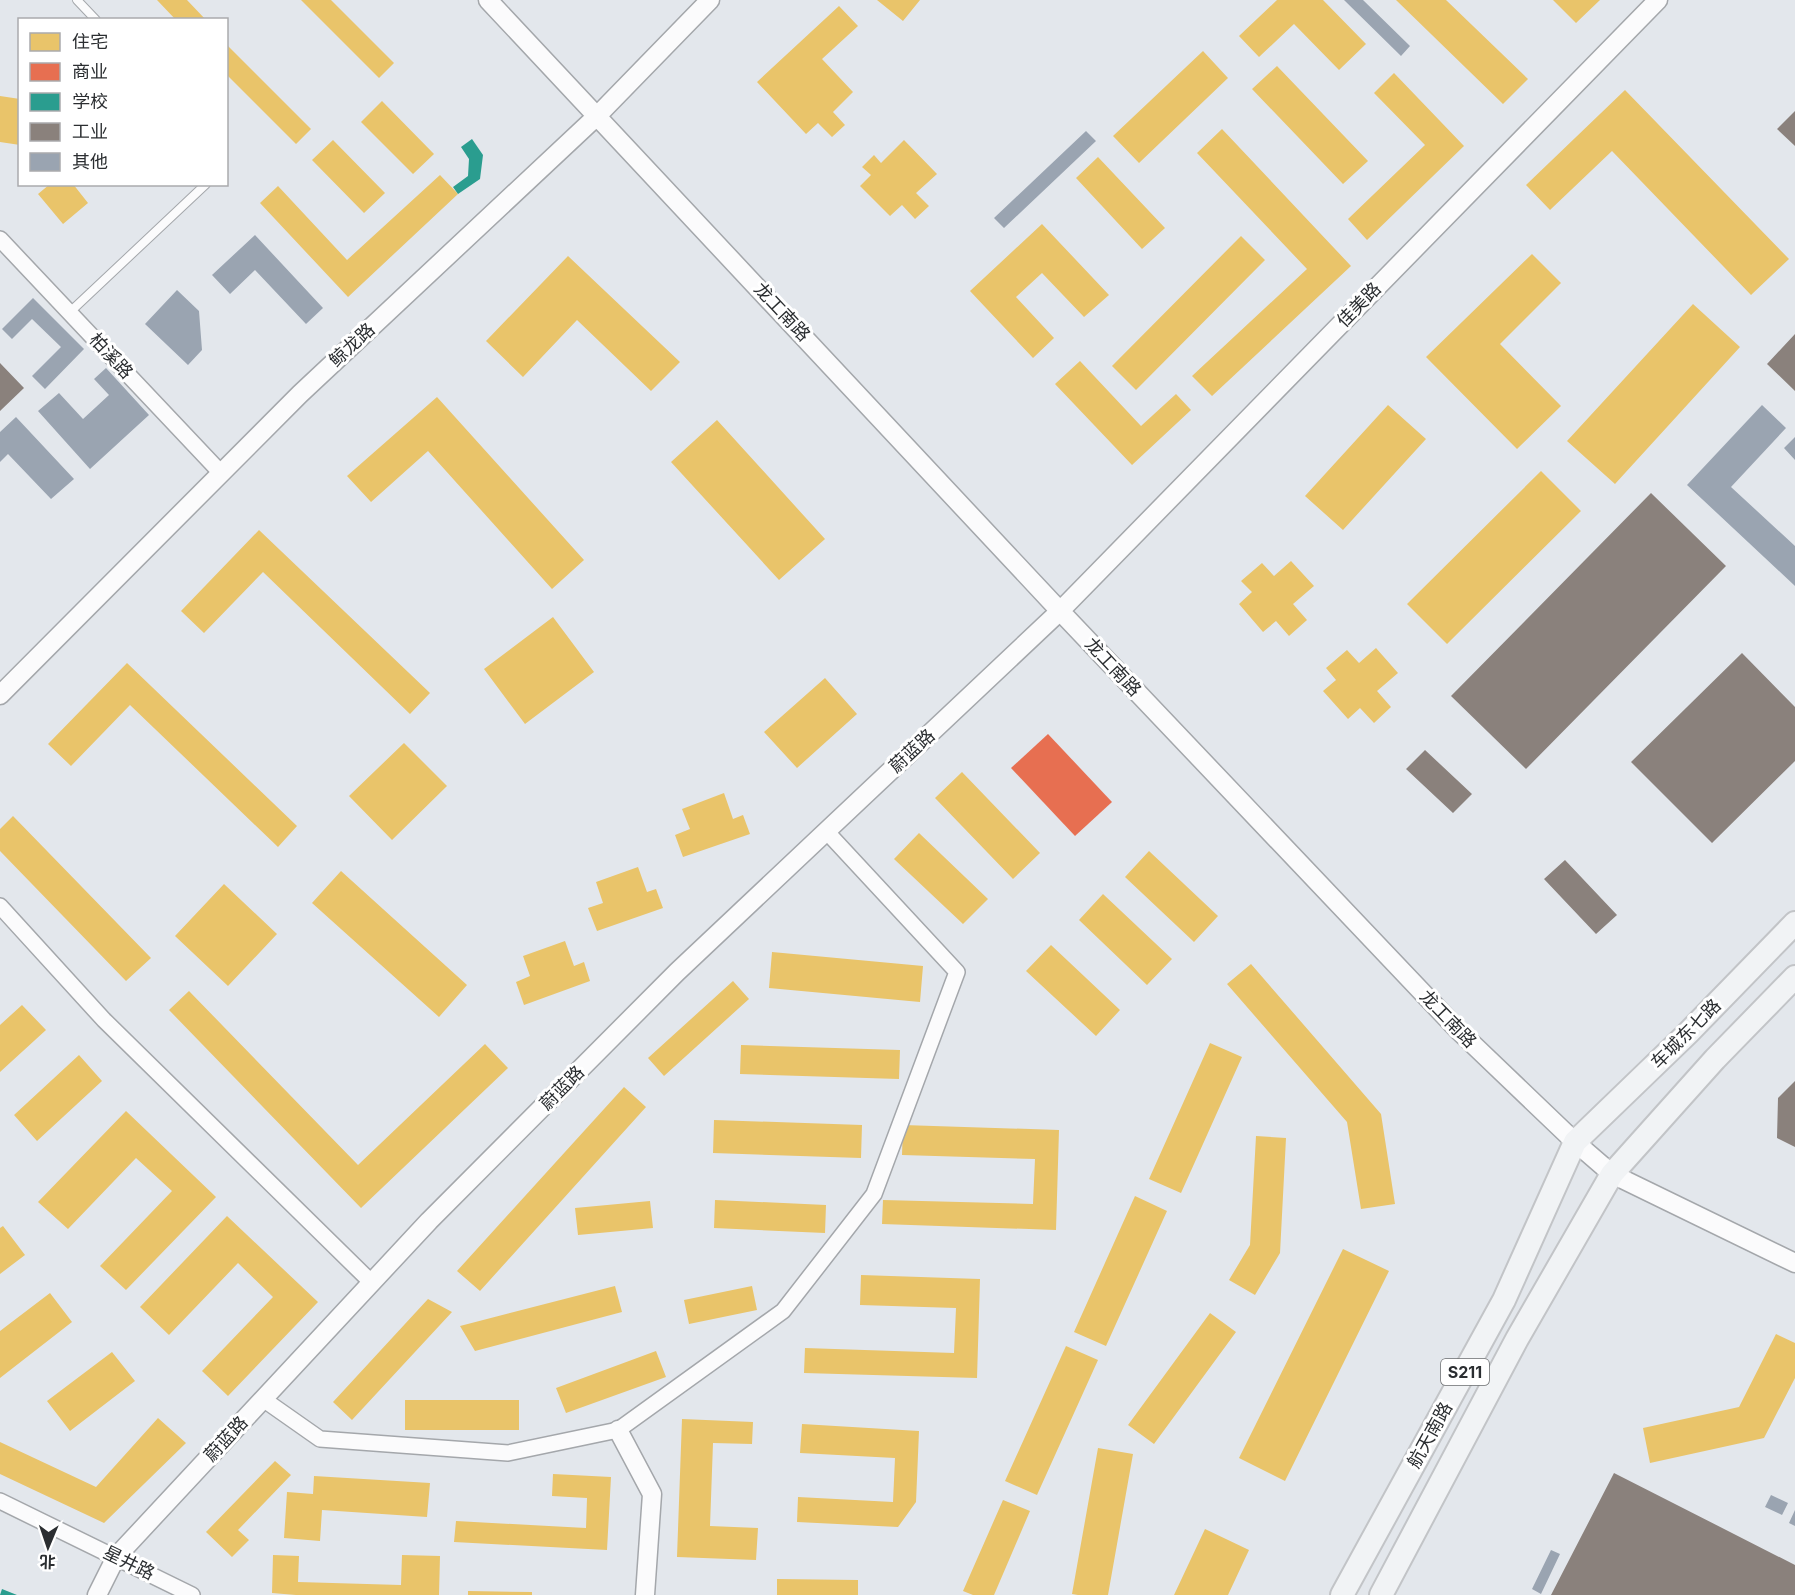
<svg xmlns="http://www.w3.org/2000/svg" width="1795" height="1595" viewBox="0 0 1795 1595" font-family="Inter,'Noto Sans SC',sans-serif">
<rect width="100%" height="100%" fill="#e3e7ec"/>
<!-- homes -->
<path fill="#e9c46a" d="M157 0H187L206 20H176Z
M301 0H331L394 63 379 78Z
M877 0H920L903 21Z
M1277 0H1323L1366 44 1339 70 1294 24 1259 57 1239 36Z
M1396 0H1446L1528 79 1503 104Z
M1553 0H1600L1576 23Z
M839 6 858 26 822 59 853 92 833 112 845 125 832 137 818 123 806 134 757 82Z
M228 46 311 129 296 144 226 74V48Z
M1203 51 1228 78 1139 163 1113 136Z
M1277 66 1368 161 1343 184 1252 89Z
M1394 73 1464 146 1367 240 1348 219 1425 145 1374 93Z
M1625 90 1789 259 1751 295 1612 151 1550 210 1526 185Z
M0 96 20 99V145L0 142Z
M382 101 434 154 413 174 361 122Z
M1222 129 1351 266 1212 396 1192 376 1307 269 1197 153Z
M333 140 385 193 364 213 312 160Z
M904 140 937 174 916 193 929 206 915 219 902 205 890 216 860 186 871 175 862 167 874 155 881 163Z
M1098 157 1165 228 1142 249 1076 178Z
M440 175 458 194 348 297 260 203 278 186 347 260Z
M50 184H73L88 203 63 224 38 194Z
M1042 224 1109 295 1084 317 1042 273 1016 297 1054 338 1033 358 970 291Z
M1241 236 1265 260 1136 390 1112 366Z
M1532 254 1561 283 1500 344 1561 406 1517 449 1426 357Z
M568 256 680 362 651 391 577 320 523 377 486 341Z
M1693 304 1740 347 1615 484 1567 441Z
M1080 361 1141 426 1176 394 1191 410 1132 465 1055 384Z
M437 397 584 560 552 589 428 451 371 502 347 476Z
M1388 405 1426 439 1343 530 1305 496Z
M717 420 825 539 779 580 671 462Z
M1541 471 1581 511 1447 644 1407 604Z
M259 530 430 693 410 714 263 572 204 633 181 611Z
M1291 561 1314 586 1293 604 1307 620 1289 636 1276 621 1263 632 1239 604 1252 592 1241 581 1262 563 1274 576Z
M553 617 594 672 525 724 484 669Z
M1376 648 1398 673 1377 691 1391 707 1374 723 1360 708 1348 719 1323 691 1336 680 1326 668 1347 650 1359 663Z
M127 663 297 826 278 847 130 705 71 766 48 744Z
M825 678 857 714 797 768 764 732Z
M404 743 447 786 392 840 349 796Z
M962 772 1040 853 1013 879 935 798Z
M724 793 733 819 743 815 750 834 683 857 675 835 690 829 682 809Z
M13 816 151 958 126 981 0 851V829Z
M919 833 988 899 963 924 894 859Z
M1149 851 1218 916 1194 942 1125 877Z
M638 867 647 892 656 889 663 908 597 931 588 908 603 903 596 882Z
M341 871 467 985 439 1017 312 903Z
M224 884 277 934 228 986 175 936Z
M1103 894 1172 959 1147 985 1079 920Z
M565 941 574 966 584 962 590 981 524 1005 516 982 530 976 523 956Z
M1051 945 1120 1010 1096 1036 1026 971Z
M772 952 923 966 920 1002 769 988Z
M1251 964 1381 1114 1395 1204 1361 1209 1347 1122 1227 984Z
M733 981 749 999 664 1076 648 1058Z
M189 991 358 1165 485 1044 508 1068 361 1208 169 1010Z
M22 1005 46 1030 0 1072V1025Z
M1210 1043 1242 1057 1181 1193 1149 1179Z
M741 1045 900 1050 899 1079 740 1074Z
M79 1055 102 1081 37 1141 14 1115Z
M624 1087 646 1107 480 1291 457 1271Z
M126 1111 216 1197 126 1290 100 1266 172 1191 136 1158 68 1229 38 1202Z
M714 1120 862 1125 861 1158 713 1153Z
M903 1125 1059 1130 1056 1230 882 1224 883 1200 1033 1204 1035 1159 902 1155Z
M1256 1136 1286 1138 1280 1253 1255 1295 1229 1280 1250 1245Z
M1135 1196 1167 1211 1106 1346 1074 1332Z
M715 1200 826 1205 825 1233 714 1228Z
M650 1201 653 1228 578 1235 575 1208Z
M227 1216 318 1302 228 1396 202 1371 273 1297 238 1263 169 1335 140 1307Z
M3 1226 25 1255 0 1274V1228Z
M1343 1249 1389 1271 1285 1481 1239 1458Z
M861 1275 980 1279 977 1378 804 1373 805 1348 954 1353 956 1308 860 1305Z
M615 1286 622 1312 475 1351 460 1326Z
M752 1286 757 1310 689 1324 684 1300Z
M50 1293 72 1322 0 1378V1331Z
M428 1299 452 1312 352 1420 333 1402Z
M1210 1313 1236 1332 1154 1444 1128 1425Z
M1776 1334 1795 1343V1378L1764 1438 1650 1463 1643 1428 1739 1407Z
M1066 1346 1098 1360 1037 1495 1005 1481Z
M656 1351 666 1377 566 1413 556 1388Z
M112 1352 135 1381 70 1431 47 1401Z
M405 1400H519V1430H405Z
M158 1418 186 1443 104 1523 0 1474V1442L96 1487Z
M682 1419 753 1422 752 1444 713 1443 710 1526 758 1528 756 1560 677 1557Z
M802 1424 919 1431 916 1502 898 1527 797 1522 798 1497 893 1502 895 1458 800 1453Z
M1098 1448 1133 1454 1108 1595H1078L1072 1594Z
M275 1461 291 1475 238 1530 249 1540 232 1557 206 1532Z
M553 1474 611 1477 607 1550 454 1542 456 1521 586 1528 587 1498 552 1496Z
M314 1476 430 1483 427 1517 322 1510 320 1541 284 1538 287 1492 313 1494Z
M1003 1500 1030 1511 994 1595H973L963 1591Z
M1205 1529 1249 1550 1228 1595H1174Z
M273 1555 299 1556 298 1582 401 1585 402 1555 440 1556 439 1595H296L272 1593Z
M777 1579 858 1580V1595H777Z
M468 1591 532 1592V1595H468Z"/>
<!-- shops -->
<path fill="#e76f51" d="M1048 734 1112 802 1075 836 1011 768Z"/>
<!-- schools -->
<path fill="#2a9d8f" d="M472 139 483 155 480 179 458 194 453 187 468 176 469 159 461 147Z
M2 1589 17 1595H0Z"/>
<!-- industry -->
<path fill="#8a817c" d="M1795 111V146L1777 129Z
M1795 334V391L1767 364Z
M0 363 24 388 0 411Z
M1651 493 1726 566 1526 769 1451 696Z
M1742 653 1795 707V761L1712 843 1631 762Z
M1425 750 1472 794 1453 813 1406 769Z
M1565 860 1617 915 1596 934 1544 879Z
M1795 1081V1147L1777 1138 1778 1098Z
M1614 1473 1795 1565V1595H1551Z"/>
<!-- building -->
<path fill="#9aa4b1" d="M1344 0H1363L1410 46 1401 56Z
M1086 131 1096 141 1004 228 994 218Z
M255 235 323 308 306 324 255 270 230 294 212 275Z
M177 290 199 311 202 350 188 365 145 324Z
M33 298 84 349 45 389 32 376 61 347 32 319 12 339 2 329Z
M106 368 149 415 90 469 38 411 59 393 83 419 109 395 94 379Z
M1762 405 1786 428 1731 487 1795 546V586L1687 485Z
M16 417 74 479 51 499 8 454 0 462V432Z
M1795 437V460L1784 448Z
M1771 1495 1788 1503 1782 1515 1765 1507Z
M1795 1510V1526L1789 1523Z
M1551 1550 1560 1554 1541 1594 1532 1589Z"/>
<g fill="none" stroke-linecap="round" stroke-linejoin="round">
<defs>
<path id="service" d="M77 0 96 20
M70 312 206 184"/>
<path id="minor" d="M0 239 221 473
M0 906 104 1020 372 1283
M263 1399 320 1439 508 1453 618 1430 783 1311 874 1194 957 972 827 832
M0 1501 192 1595"/>
<path id="tertiary" d="M488 0 1060 611 1459 1031 1575 1142 1612 1174 1795 1263
M0 695 300 394 598 115 710 0
M618 1430 652 1494 645 1595
M97 1595 116 1557 429 1221 677 972 1060 611 1658 0"/>
<path id="primary" d="M1342 1595 1504 1300 1575 1142 1688 1033 1795 923
M1381 1595 1517 1339 1612 1174 1715 1059 1795 977"/>
</defs>
<!-- service casing -->
<use href="#service" stroke="#a4a7ab" stroke-width="10"/>
<!-- minor casing -->
<use href="#minor" stroke="#a4a7ab" stroke-width="18"/>
<!-- tertiary casing -->
<use href="#tertiary" stroke="#a4a7ab" stroke-width="21"/>
<!-- primary casing -->
<use href="#primary" stroke="#c2c4c7" stroke-width="26"/>
<!-- service -->
<use href="#service" stroke="#fbfbfc" stroke-width="8"/>
<!-- minor -->
<use href="#minor" stroke="#fbfbfc" stroke-width="15"/>
<!-- tertiary -->
<use href="#tertiary" stroke="#fbfbfc" stroke-width="18"/>
<!-- primary -->
<use href="#primary" stroke="#f1f3f5" stroke-width="22"/>
</g>
<g text-anchor="middle" stroke-width="6" stroke-linejoin="round" paint-order="stroke">
<!-- shield labels -->
<rect fill="#fff" stroke="#6b6d6f" stroke-width="1.5" x="1441" y="1359" width="48" height="26" rx="4.5"/>
<g font-size="16" font-weight="bold" fill="#2b2e31">
<text x="1465" y="1378">S211</text>
</g>
<!-- street labels -->
<g font-size="18" fill="#2b2e31" stroke="#fff">
<text transform="translate(1359 305) rotate(-46)" y="6">佳美路</text>
<text transform="translate(782 312) rotate(47)" y="6">龙工南路</text>
<text transform="translate(352 345) rotate(-43)" y="6">鲸龙路</text>
<text transform="translate(111 356) rotate(47)" y="6">柏溪路</text>
<text transform="translate(1113 667) rotate(47)" y="6">龙工南路</text>
<text transform="translate(912 751) rotate(-43)" y="6">蔚蓝路</text>
<text transform="translate(1448 1019) rotate(46)" y="6">龙工南路</text>
<text transform="translate(1686 1034) rotate(-45)" y="6">车城东七路</text>
<text transform="translate(562 1088) rotate(-45)" y="6">蔚蓝路</text>
<text transform="translate(1430 1435) rotate(-61)" y="6">航天南路</text>
<text transform="translate(226 1439) rotate(-47)" y="6">蔚蓝路</text>
<text transform="translate(129 1563) rotate(26)" y="6">星井路</text>
</g>
</g>
<!-- legend -->
<rect x="18" y="18" width="210" height="168" fill="#ffffff" stroke="#aaabad" stroke-width="1.5"/>
<rect x="30" y="33" width="30" height="18" fill="#e9c46a" stroke="#aaabad" stroke-width="1.5"/>
<text x="72" y="48" font-size="18" fill="#2b2e31">住宅</text>
<rect x="30" y="63" width="30" height="18" fill="#e76f51" stroke="#aaabad" stroke-width="1.5"/>
<text x="72" y="78" font-size="18" fill="#2b2e31">商业</text>
<rect x="30" y="93" width="30" height="18" fill="#2a9d8f" stroke="#aaabad" stroke-width="1.5"/>
<text x="72" y="108" font-size="18" fill="#2b2e31">学校</text>
<rect x="30" y="123" width="30" height="18" fill="#8a817c" stroke="#aaabad" stroke-width="1.5"/>
<text x="72" y="138" font-size="18" fill="#2b2e31">工业</text>
<rect x="30" y="153" width="30" height="18" fill="#9aa4b1" stroke="#aaabad" stroke-width="1.5"/>
<text x="72" y="168" font-size="18" fill="#2b2e31">其他</text>
<!-- north arrow -->
<g transform="translate(48 1547) rotate(182)" stroke="#ffffff" stroke-width="4.5" paint-order="stroke">
<path d="M0-4.5L10 22L0 15L-10 22Z" fill="#2b2e31"/>
<text y="-9" font-size="16" font-weight="bold" text-anchor="middle" fill="#2b2e31">北</text>
</g>
</svg>
